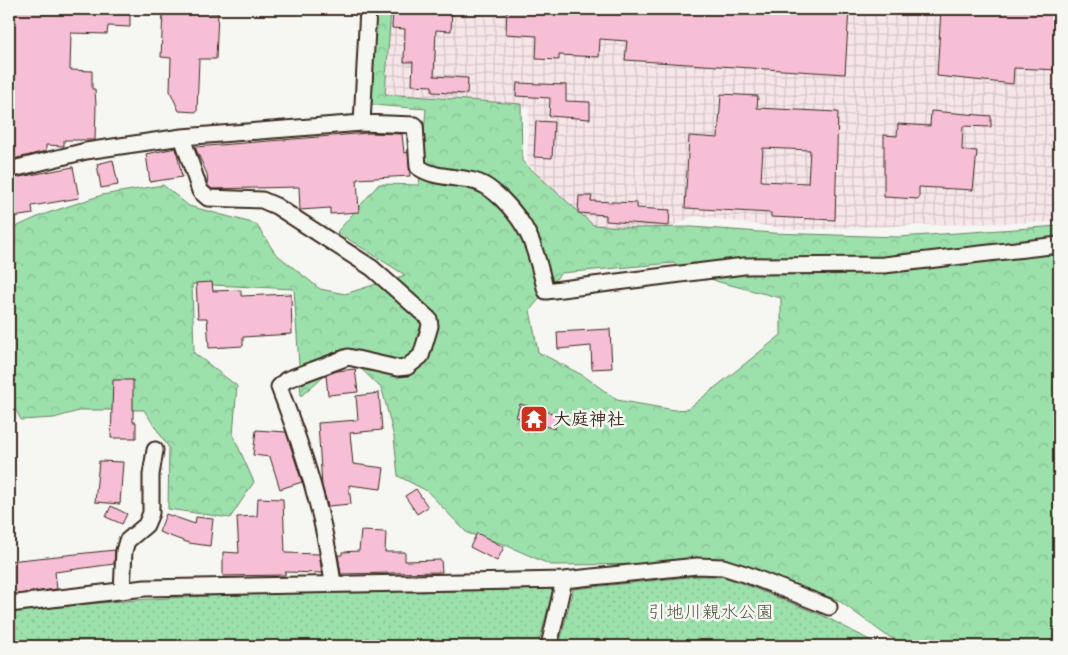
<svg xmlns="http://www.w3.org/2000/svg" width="1068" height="655" viewBox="0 0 1068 655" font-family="Pangolin,'Klee One',sans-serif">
<defs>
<pattern id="industrial-grid" width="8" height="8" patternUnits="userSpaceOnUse" patternTransform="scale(1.25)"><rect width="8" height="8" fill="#f6e6ea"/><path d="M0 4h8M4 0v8" fill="none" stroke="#d4c5c8"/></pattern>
<pattern id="forest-crowns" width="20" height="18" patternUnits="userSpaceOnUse" patternTransform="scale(1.25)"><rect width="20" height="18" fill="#9ce0ac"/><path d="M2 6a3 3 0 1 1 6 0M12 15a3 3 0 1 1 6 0" fill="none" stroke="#87c094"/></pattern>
<pattern id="park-dots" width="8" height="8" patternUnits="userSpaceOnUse" patternTransform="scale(1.25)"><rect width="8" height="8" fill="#9ce0ac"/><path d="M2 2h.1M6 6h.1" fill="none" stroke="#87c094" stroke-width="1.8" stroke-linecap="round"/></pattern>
</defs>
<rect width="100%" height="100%" fill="#f6f6f2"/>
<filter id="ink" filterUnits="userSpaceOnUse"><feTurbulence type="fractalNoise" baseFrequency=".02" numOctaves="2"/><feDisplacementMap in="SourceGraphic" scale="10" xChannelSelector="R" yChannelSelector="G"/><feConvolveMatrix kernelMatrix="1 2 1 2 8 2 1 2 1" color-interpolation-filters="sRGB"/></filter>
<g filter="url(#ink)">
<!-- industrial -->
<path fill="url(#industrial-grid)" d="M388 9H1059V222L918 225 795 230 695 216 652 234 587 233 527 162 529 108 385 94Z"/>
<!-- forest -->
<path fill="url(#forest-crowns)" stroke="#6c8565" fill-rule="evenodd" d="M376 9H391L385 94 521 104 522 161 593 225 635 228 692 227 773 233 899 237 1059 226V631L1046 646H914L887 636 838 600 724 559 675 564 551 565 503 544 467 533 427 491 398 476 394 437 382 389 347 355 301 396 294 289 192 284 194 353 237 386 233 435 254 482 230 518 168 509 169 448 144 410H82L54 418 21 420 9 397V230L42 215 102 195 163 185 189 206 256 224 275 253 320 289 345 294 405 275 337 232 379 184 419 185 426 109 372 105ZM673 263 719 282 781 298V335L688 409 674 410 617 400 584 376 538 352 530 310 561 273Z"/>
<!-- park -->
<path fill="url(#park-dots)" stroke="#6c8565" d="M697 576H721L744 584 826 617 881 646H559L573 589Z
M553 589 538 646H9V613C189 588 372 594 553 589Z"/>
<!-- building -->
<path fill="#f6bfd6" stroke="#3b2a1e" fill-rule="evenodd" d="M9 9H130V27L108 26 107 34 71 33 70 70 92 71V89H95L96 106 95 140H64V146L46 145V151L9 160Z
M393 9H452L451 31 436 30 434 76 468 78 467 94 432 92V86L412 85 413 62H404L405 29 392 28Z
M507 9H849L845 74 625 60 627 41 600 39 599 57 559 55V60L536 59 537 36 506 34Z
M941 9H1059V70L1014 68 1013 84 937 76Z
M163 11 218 13 216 59H199L197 112 179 111 170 91 171 58 161 57Z
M517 83 566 85V101L590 102V119L549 116 550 98 516 96Z
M721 94 758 96 757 108 838 112 835 220 771 217V213L685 208 689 136 718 138ZM763 148 810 150 808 183 761 181Z
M931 111 991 116V127L963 126 962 150 977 151 973 190 919 187V199L884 197V135L897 136 898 124 930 126Z
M536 121 554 122 552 158 534 157Z
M368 133 402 134 404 153 408 152 410 176 357 179 359 212 330 214V208L300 210 299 187 212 189 208 186 207 174 195 147Z
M176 148 182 177 150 182 146 154Z
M113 160 118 185 101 188 97 164Z
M73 167 79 198 32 206 33 214 13 217 9 179Z
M579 196H592L591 201 637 203V208L670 210 669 226 606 221V215L578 213Z
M212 282 213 291 241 290V296L291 294 292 334 243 337V346L209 348 207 318H198L196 283Z
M610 329 612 368 592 369 591 346 558 349 557 332Z
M355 369 358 392 328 395 326 375 337 371Z
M113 380H133V422H136V438H111Z
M379 393 382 430 350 433 353 464 384 468 381 489 349 485 351 504 328 506 322 486 318 423 358 420 356 396Z
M520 404 559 415 555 429 516 417Z
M256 430 286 432 302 482 280 489 270 457 253 455Z
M99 461 123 462 120 504 95 502Z
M416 489 428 507 417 514 405 496Z
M258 498 283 499 285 553 319 554 322 573 285 572V575L223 576V552L239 553 237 517 257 516Z
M111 506 127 514 122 524 106 517Z
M166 514 195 524 196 517 213 519 210 546 189 543 159 532Z
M361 531 386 532 385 552H405V561L441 560 442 572 341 574 338 555H342V552L359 551Z
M477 533 504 547 497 561 470 547Z
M115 550 114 564 55 572 57 589 9 595V561Z"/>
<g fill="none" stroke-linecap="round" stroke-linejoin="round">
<defs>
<path id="minor" d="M362 123 415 125 418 167C434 178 451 176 469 180 483 182 492 190 502 199 533 230 535 251 546 291L744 266 884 265 1059 245
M182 137 200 191 208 198 262 200 276 206 372 268 429 319 430 326 421 356 407 367 397 368 348 357 286 380 279 387C305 455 323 510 333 583
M9 170 86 151 182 137 362 123 368 9
M122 591 124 551 127 541 146 525 151 513V475L155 450
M9 604 145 588 564 580 697 566 723 567 748 575 829 607
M549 646 564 580"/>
</defs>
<!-- minor casing -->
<use href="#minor" stroke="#3b2a1e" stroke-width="19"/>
<!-- minor -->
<use href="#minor" stroke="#f6f6f2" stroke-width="15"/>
</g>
</g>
<!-- icons -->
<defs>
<symbol id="temple-square" viewBox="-11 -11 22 22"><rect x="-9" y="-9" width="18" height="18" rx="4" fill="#c8321e" stroke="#f6f6f2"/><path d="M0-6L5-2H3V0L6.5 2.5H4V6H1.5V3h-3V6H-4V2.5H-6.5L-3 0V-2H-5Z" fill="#fff"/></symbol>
</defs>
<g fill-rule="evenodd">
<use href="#temple-square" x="518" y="403" width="32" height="32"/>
</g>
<g text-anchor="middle" stroke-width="5" stroke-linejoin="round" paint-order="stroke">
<!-- poi labels -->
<g font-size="18" font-weight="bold" fill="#3b2a1e" stroke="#f6f6f2" text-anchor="start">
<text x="553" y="425">大庭神社</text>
</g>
<!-- park labels -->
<g font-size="18" fill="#535842" stroke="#f6f6f2">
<text x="711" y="618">引地川親水公園</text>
</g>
</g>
<!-- margin -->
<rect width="1068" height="655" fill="none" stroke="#f6f6f2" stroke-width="30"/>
<rect x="15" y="15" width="1038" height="625" fill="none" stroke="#3b2a1e" stroke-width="2" filter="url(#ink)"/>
</svg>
